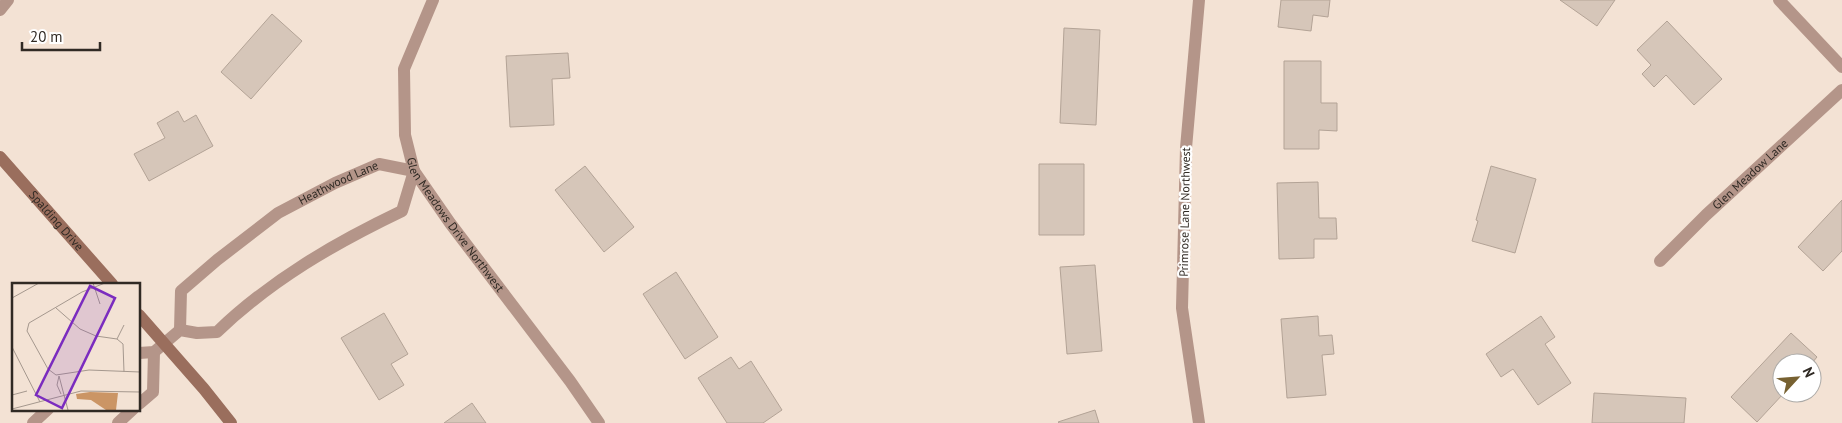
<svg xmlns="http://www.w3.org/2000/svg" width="1842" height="423" viewBox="0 0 1842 423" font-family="'PT Sans',sans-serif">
<rect width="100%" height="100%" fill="#f3e2d4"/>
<!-- building -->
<path fill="#d6c6b9" stroke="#b3a396" d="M1281 0H1330L1328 17 1313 15 1311 31 1278 27Z
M1560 0H1615L1597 26Z
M272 14 302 41 251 99 221 72Z
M1667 21 1722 79 1694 105 1666 75 1654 87 1642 74 1651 65 1637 50Z
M1064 28 1100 30 1096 125 1060 123Z
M568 53 570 78 552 79 554 125 510 127 506 56Z
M1284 61H1321V103H1337V131L1319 130V149H1284Z
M178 111 184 122 196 115 213 146 149 181 134 154 165 138 157 123Z
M1039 164H1084V235H1039Z
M585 166 634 227 604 252 555 190Z
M1491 166 1536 179 1515 253 1472 241 1478 221 1476 220Z
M1318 182 1319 218H1336L1337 239H1314V258L1279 259 1277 183Z
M1842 200V251L1823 271 1798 247Z
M1095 265 1102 351 1067 354 1060 267Z
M676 272 718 337 685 359 643 294Z
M384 313 408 354 391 364 404 385 379 400 341 338Z
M1318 316 1319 336 1332 335 1334 354 1322 355 1326 395 1287 398 1281 319Z
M1541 316 1555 337 1545 344 1571 383 1538 405 1513 369 1501 377 1486 354Z
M1791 333 1817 357 1812 363H1782V393H1784L1757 422 1731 397Z
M731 357 739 369 751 361 782 410 763 423H727L698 378Z
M1594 393 1686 398 1684 423H1592Z
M472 403 486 423H444Z
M1095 410 1099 423H1059L1058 422Z"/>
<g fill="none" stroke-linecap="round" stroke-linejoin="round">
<!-- street -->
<g stroke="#b49589" stroke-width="12">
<path id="s1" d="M433 0 404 69 405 135 414 171 450 223 570 381 599 423"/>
<path d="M1199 0 1186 148 1182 308 1199 423"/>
<path d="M1779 0 1842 67"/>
<path d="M0 10 8 0"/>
<path id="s2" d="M1660 261 1706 215 1842 90"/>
<path id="s3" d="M180 330 181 291 217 260 278 213 335 183 379 164 414 171"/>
<path d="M139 353 154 352 180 330 197 333 217 332C271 280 335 243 402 211L414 171"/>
<path d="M139 404 153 392 154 352"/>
<path d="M33 423 48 409"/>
<path d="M118 423 133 409"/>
</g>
<!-- secondary -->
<g stroke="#9a6e5d" stroke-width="12">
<path id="s4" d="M0 157 112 284"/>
<path d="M139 315 204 389 231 423"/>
</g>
</g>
<g text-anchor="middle" stroke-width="4.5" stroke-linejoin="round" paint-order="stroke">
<!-- street labels -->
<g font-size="12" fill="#302a24" stroke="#fff">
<text dy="4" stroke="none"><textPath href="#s2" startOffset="125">Glen Meadow Lane</textPath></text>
<text dy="4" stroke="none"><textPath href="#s3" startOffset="231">Heathwood Lane</textPath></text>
<text transform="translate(1185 212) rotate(-89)" y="4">Primrose Lane Northwest</text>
<text dy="4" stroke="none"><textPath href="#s4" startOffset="85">Spalding Drive</textPath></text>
<text dy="4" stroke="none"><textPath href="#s1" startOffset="245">Glen Meadows Drive Northwest</textPath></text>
</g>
</g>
<!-- overview -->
<g transform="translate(12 283)">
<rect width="128" height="128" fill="#f3e2d4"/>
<path d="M78 109 106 110 104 127H94L79 117 65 116 64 111Z" fill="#cb9565"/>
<path fill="none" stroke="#a5988e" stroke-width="1" d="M81 0 88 21M93 0 70 9 17 40 15 48 36 86 44 92 77 87 128 89M0 15 27 0M44 25 68 46 84 53 105 56 111 61 112 89M105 56 112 42M0 64 28 119M47 93 56 127M47 93 45 102 49 111M0 112 15 108M0 126 69 108 128 109"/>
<path fill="#7b2cbf" fill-opacity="0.15" stroke="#7b2cbf" stroke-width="2.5" d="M78 3 103 15 50 125 24 112Z"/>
<rect width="128" height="128" fill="none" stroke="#302a24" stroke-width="2.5"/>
</g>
<!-- north arrow -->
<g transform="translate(1797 378) rotate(64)"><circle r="24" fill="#ffffff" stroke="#acaaa7"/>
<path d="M0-4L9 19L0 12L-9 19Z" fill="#776131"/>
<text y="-8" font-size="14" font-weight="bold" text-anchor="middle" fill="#302a24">N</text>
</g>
<!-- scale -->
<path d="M22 42v8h78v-8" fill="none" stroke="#302a24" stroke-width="2.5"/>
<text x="30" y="42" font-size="15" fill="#302a24" stroke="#ffffff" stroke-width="4" paint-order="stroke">20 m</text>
</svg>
